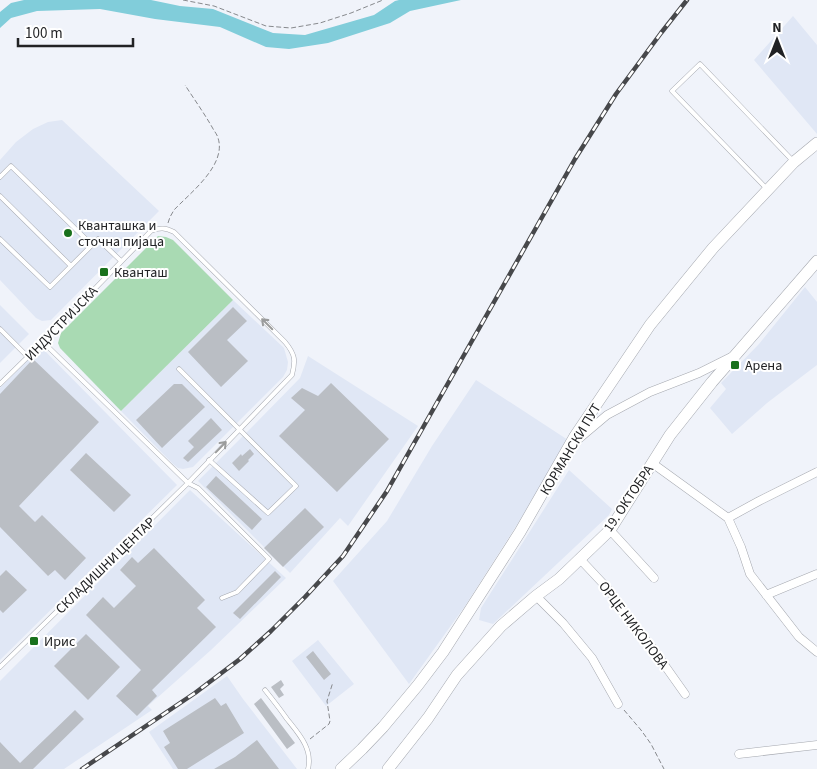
<svg xmlns="http://www.w3.org/2000/svg" width="817" height="769" viewBox="0 0 817 769" font-family="'Source Sans 3',sans-serif">
<rect width="100%" height="100%" fill="#f0f3fa"/>
<!-- built -->
<path fill="#e0e7f5" d="M793 16 817 45V134L754 60Z
M62 120 159 211 51 320 42 321 36 318 0 280V160L16 142 33 129 48 122Z
M805 287 817 302V365L767 403 732 434 710 408 726 389 721 383 759 344Z
M233 300 284 348 288 362 287 370 283 377 193 467 183 469 178 468 173 464 121 411Z
M0 305 29 334 0 363Z
M41 347 177 485 0 660V388Z
M308 356 418 426 348 526 340 518 290 573 198 481 252 427 300 378Z
M476 380 568 440 518 523 465 606 409 684 333 581 387 521 432 446Z
M569 470 612 509 609 515 493 624 479 620 481 608Z
M190 490 286 578 211 650 148 706 152 710 64 769H0V681Z
M318 640 354 684 326 706 292 661Z
M227 676 243 699 297 769H173L149 732Z"/>
<!-- green -->
<path fill="#a9dab3" d="M158 236 166 237 173 240 233 300 121 411 60 348 58 343 61 333Z"/>
<!-- water -->
<path fill="#81cdda" d="M24 0H151L180 6 213 9 273 33 305 35 374 15 395 1 399 0H461L410 11 390 23 328 43 289 49 266 47 220 27 155 19 100 9 37 11 11 18 0 28V12L11 3Z"/>
<!-- building -->
<path fill="#babec4" d="M233 307 247 321 227 340 248 361 221 387 188 352Z
M33 359 99 422 19 506 35 522 42 515 86 558 65 580 55 570 48 576 0 527V394Z
M331 383 389 439 337 492 279 436 305 410 291 398 302 388 318 396Z
M174 384H182L205 407 162 448 136 420Z
M211 418 222 430 188 462 183 458 194 447 188 441Z
M250 449 254 454 248 460 249 461 239 471 232 463 241 454 242 456Z
M86 453 131 495 114 512 70 470Z
M216 476 262 519 252 530 206 487Z
M305 508 324 527 283 567 264 548Z
M154 548 205 600 197 608 216 627 152 690 157 696 137 716 116 696 141 670 86 615 103 597 114 608 136 586 120 570 132 557 138 563Z
M6 570 27 590 3 613 0 610V576Z
M275 571 281 577 240 619 233 613Z
M86 634 120 667 88 700 54 666Z
M313 651 331 674 324 680 306 657Z
M281 680 284 685 280 689 284 695 279 698 271 687Z
M215 698 221 706 226 703 244 733 187 769H178L164 747 170 743 163 731Z
M261 698 295 743 287 749 254 704Z
M75 710 84 719 33 769H0V742L20 763Z
M257 740 279 769H214L235 757Z"/>
<g fill="none" stroke-linecap="round" stroke-linejoin="round">
<defs>
<path id="lane" d="M0 177 11 166 92 245
M766 188 672 91 700 64 793 161
M0 196 71 266
M0 239 50 287 98 239 121 261
M0 329 28 357
M43 342 188 483 198 488 269 559 237 592 222 598
M179 369 296 486 268 513 209 460
M0 384 43 342 151 231C160 227 166 228 174 232L285 342C295 354 296 360 292 375L188 483 0 667
M265 690C273 700 280 709 287 719 299 734 313 749 308 769"/>
<path id="street" d="M575 442 607 415 650 392 699 373 731 357
M652 463 728 518 741 547 750 574 799 637 817 652
M728 518 759 501 817 472
M610 530 654 578
M580 559 610 591 627 619 651 646 685 694
M766 595 817 574
M536 596 563 623 592 658 618 704
M739 754 817 745"/>
<path id="secondary" d="M341 769 362 749 383 727 418 685 443 652 520 532 575 436 650 325 713 248 794 162 817 143
M388 769 428 718 457 675 501 626 536 596 559 579 610 530 670 435 712 382 817 261"/>
</defs>
<!-- lane casing -->
<use href="#lane" stroke="#a5a8af" stroke-width="5"/>
<!-- street casing -->
<use href="#street" stroke="#a5a8af" stroke-width="9"/>
<!-- secondary casing -->
<use href="#secondary" stroke="#a5a8af" stroke-width="12"/>
<!-- path -->
<path stroke="#87898d" stroke-width="1" stroke-dasharray="5 2.5" stroke-linecap="butt" d="M183 0 214 6 266 26 291 28 320 23 351 13 383 0
M168 223 170 217 174 210C190 193 227 165 218 138 217 134 214 131 212 127 204 113 194 99 185 85
M624 710 641 730 651 744 664 769
M310 739 329 724 330 721 327 701 333 682"/>
<!-- lane -->
<use href="#lane" stroke="#fff" stroke-width="4"/>
<!-- street -->
<use href="#street" stroke="#fff" stroke-width="8"/>
<!-- secondary -->
<use href="#secondary" stroke="#fff" stroke-width="11"/>
<defs>
<path id="rail" d="M82 769 195 693 240 659 271 631 305 597 343 556 387 491 575 159 616 94 661 33 687 0"/>
</defs>
<!-- rail casing -->
<use href="#rail" stroke="#47484b" stroke-width="4.5"/>
<!-- rail -->
<use href="#rail" stroke="#fff" stroke-width="2.5" stroke-dasharray="8" stroke-linecap="butt"/>
</g>
<!-- one-way arrows -->
<defs><path id="oneway-shaft" d="M-6 0H5M1.5-3L5.5 0L1.5 3" fill="none" stroke-width="1.6" stroke-linecap="round" stroke-linejoin="round" transform="scale(1.25)"/></defs>
<g stroke="#9b9c9c">
<use href="#oneway-shaft" transform="translate(267 324) rotate(-135)"/>
<use href="#oneway-shaft" transform="translate(221 447) rotate(-46)"/>
</g>
<!-- markers -->
<g fill="#19711c" stroke="#fff" stroke-width="2">
<circle cx="68" cy="233" r="5"/>
<rect x="99" y="267" width="10" height="10" rx="2.5"/>
<rect x="730" y="360" width="10" height="10" rx="2.5"/>
<rect x="29" y="636" width="10" height="10" rx="2.5"/>
</g>
<g text-anchor="middle" stroke-width="4" stroke-linejoin="round" paint-order="stroke">
<!-- poi labels -->
<g font-size="14" fill="#212224" stroke="#fff" text-anchor="start">
<text x="78" y="230">Кванташка и<tspan x="78" dy="16">сточна пијаца</tspan></text>
<text x="114" y="277">Кванташ</text>
<text x="745" y="370">Арена</text>
<text x="44" y="646">Ирис</text>
</g>
<!-- street labels -->
<g font-size="14" fill="#212224" stroke="#fff">
<text transform="translate(61 323) rotate(-46)" y="5">ИНДУСТРИЈСКА</text>
<text transform="translate(570 449) rotate(-59)" y="5">КОРМАНСКИ ПУТ</text>
<text transform="translate(628 498) rotate(-56)" y="5">19. ОКТОБРА</text>
<text transform="translate(105 565) rotate(-44)" y="5">СКЛАДИШНИ ЦЕНТАР</text>
<text transform="translate(634 625) rotate(53)" y="5">ОРЦЕ НИКОЛОВА</text>
</g>
</g>
<!-- north arrow -->
<g transform="translate(777 40)" stroke="#ffffff" stroke-width="4" paint-order="stroke">
<path d="M0-4L9 19L0 12L-9 19Z" fill="#212224"/>
<text y="-8" font-size="14" font-weight="bold" text-anchor="middle" fill="#212224">N</text>
</g>
<!-- scale -->
<path d="M18 38v8h115v-8" fill="none" stroke="#212224" stroke-width="2.5"/>
<text x="25" y="38" font-size="15" fill="#212224" stroke="#ffffff" stroke-width="4" paint-order="stroke">100 m</text>
</svg>
